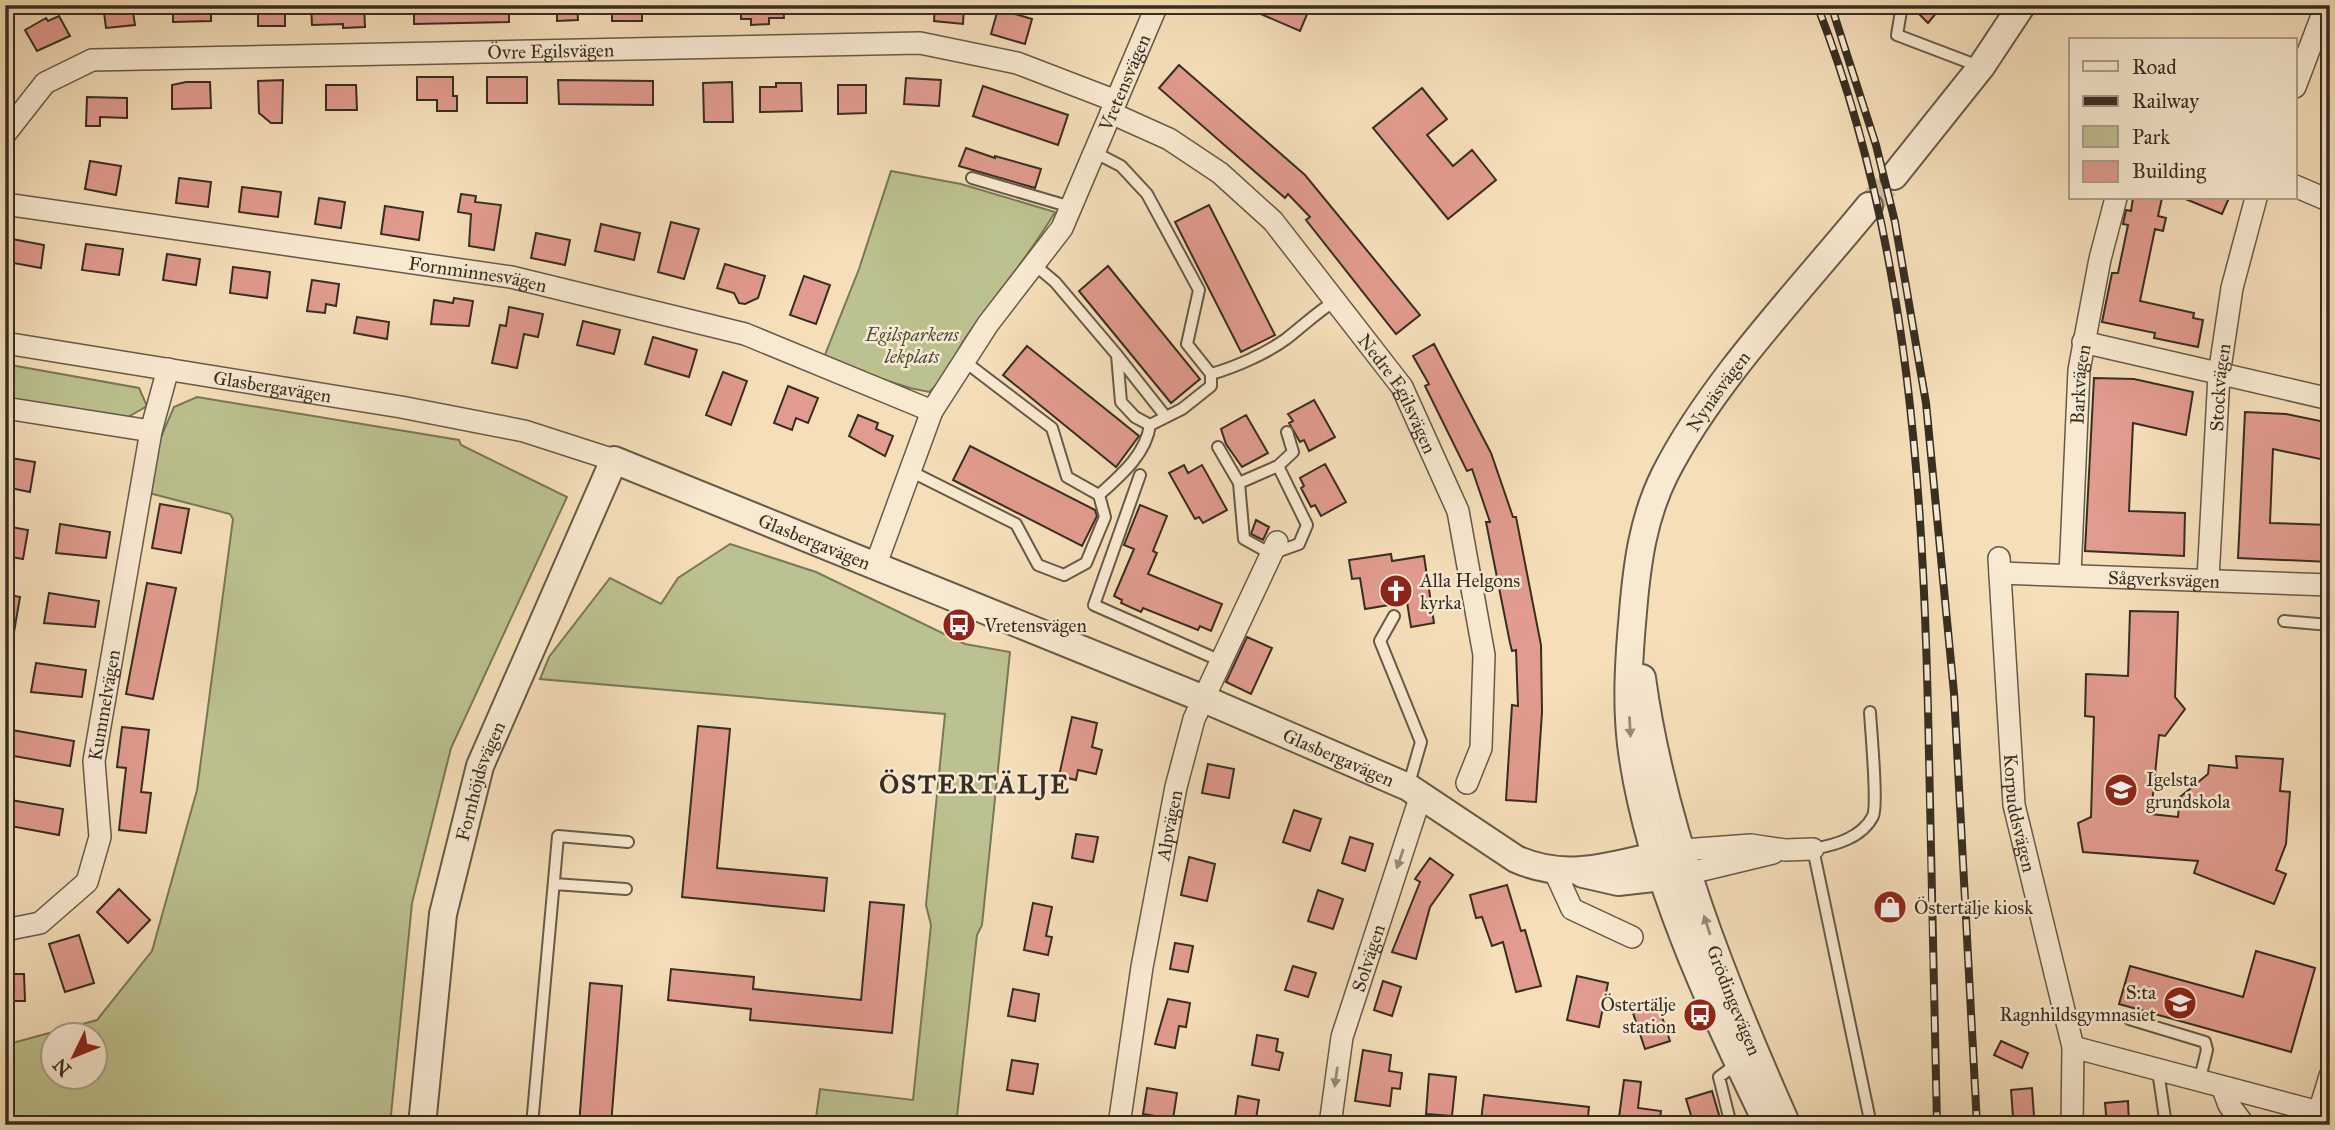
<svg xmlns="http://www.w3.org/2000/svg" width="2335" height="1130" viewBox="0 0 2335 1130" font-family="'IM FELL Great Primer',serif">
<rect width="100%" height="100%" fill="#f5dfb9"/>
<filter id="stains"><feTurbulence type="fractalNoise" baseFrequency=".00286" numOctaves="4"/><feColorMatrix values="0 0 0 0 .2 0 0 0 0 .09 0 0 0 0 .02 0 0 0 .5 -.17"/></filter>
<radialGradient id="worn" r=".72"><stop offset=".6" stop-color="#630" stop-opacity="0"/><stop offset="1" stop-color="#630" stop-opacity=".3"/></radialGradient>
<!-- green -->
<path fill="#bcc28f" stroke="#797859" stroke-width="2" fill-rule="evenodd" d="M891 171 961 184 1055 212C1029 257 995 295 966 337 954 355 946 378 929 392L910 388 823 360 859 269Z
M5 364 139 388 147 406 128 417 5 406Z
M197 397 459 440 461 445 567 497 451 748 412 903 390 1125H5V1045L97 1020 152 951 197 790 233 519 230 514 145 492 161 437 174 407ZM52 1036H94V1078H52Z
M730 544 816 572 965 644 1010 652 982 925 977 935 956 1125H815L820 1089 913 1100 931 925 926 905 945 714 540 679 549 657 610 578 661 604 678 578Z"/>
<!-- building -->
<path fill="#e29b8e" stroke="#362e23" stroke-width="2" d="M103 5H132L135 25 106 28Z
M173 5H211V21L173 22Z
M258 5H285V26H258Z
M311 5H364L365 27 343 28V24L312 25Z
M414 5 509 7V22L414 24Z
M557 5H577L578 20 557 21Z
M612 5H642V21H612Z
M741 5H783L784 18H769V24L751 25V19H741Z
M935 5H964L963 24 934 21Z
M1240 5H1311L1300 31Z
M1910 5H1943L1928 23Z
M998 9 1032 19 1025 44 991 34Z
M59 16 70 36 37 51 25 30 46 18 48 21Z
M1179 65 1305 175 1420 315 1396 334 1306 220 1310 217 1288 194 1285 198 1159 88Z
M417 77H453V96H457V111H437V100H417Z
M487 77H527V103H487Z
M906 78 941 80 939 106 904 104Z
M283 80 282 123H271L259 113 258 81Z
M558 80 653 81V105L559 104Z
M186 82H210L211 108 172 109V85Z
M732 82 733 122H704L703 83Z
M776 83H801L802 111 760 112V87H776Z
M326 85H356L357 110H326Z
M838 85H866V113L838 114Z
M983 86 1068 115 1058 145 973 116Z
M1422 88 1447 119 1427 135 1453 166 1472 150 1496 180 1448 219 1373 128Z
M87 97 127 98V118L100 117V126H86Z
M966 148 995 158V156L1041 169 1035 188 959 166Z
M90 161 121 166 116 195 85 189Z
M179 178 211 182 208 207 176 203Z
M242 187 281 192 278 217 239 212Z
M461 194 476 196 475 202 501 205 494 250 469 246 471 214 458 212Z
M319 198 345 202 341 228 315 224Z
M2133 198H2162L2158 216 2166 218 2163 231 2155 229 2140 301 2194 313 2193 318 2203 320 2198 347 2154 338 2155 333 2102 322 2112 273H2118L2128 225 2123 224 2126 210 2131 211Z
M2183 198H2229L2222 214Z
M1209 205 1275 335 1241 352 1175 222Z
M385 206 423 212 419 240 381 234Z
M671 222 699 229 684 279 658 272Z
M601 224 640 233 634 260 595 251Z
M536 233 570 240 565 265 531 258Z
M12 239 44 245 41 268 8 262Z
M86 244 123 249 119 275 82 270Z
M167 254 200 259 196 285 163 280Z
M725 264 765 276 758 298 745 304 739 303 734 293 717 288Z
M1108 266 1200 379 1171 403 1079 291Z
M233 267 270 272 267 298 230 293Z
M804 276 830 285 816 324 790 315Z
M312 280 339 284 336 306 326 304 325 313 307 311Z
M454 298 473 301 469 326 431 324 434 300 453 303Z
M509 307 543 314 538 337 524 334 517 368 492 363 500 325 506 326Z
M357 317 389 322 387 339 354 333Z
M583 321 620 330 614 354 577 345Z
M653 337 697 350 689 377 645 364Z
M1434 344 1491 453 1513 517H1516L1541 645 1542 712 1536 802 1506 800 1512 705 1518 706 1516 650 1512 651 1510 643 1486 522H1490L1472 469 1467 471 1425 386 1429 384 1413 356Z
M1027 346 1139 436 1116 467 1003 375Z
M723 372 747 381 731 425 706 415Z
M2094 378 2134 379 2193 392 2186 435 2133 423 2129 511 2185 513 2184 556 2085 551Z
M788 386 818 398 808 423 796 418 792 430 774 423Z
M1314 400 1335 437 1309 451 1304 440 1300 442 1289 423 1293 421 1288 414Z
M2245 412 2286 414 2330 423V461L2273 449 2270 523 2330 525V562L2238 558Z
M858 415 878 423 876 429 893 436 885 456 849 436Z
M1246 415 1268 453 1242 467 1226 444 1221 429Z
M970 446 1095 510 1097 516 1082 546 953 480Z
M5 457 35 462 30 492 5 487Z
M1325 464 1346 502 1321 516 1315 505 1311 507 1301 488 1304 486 1300 478Z
M1184 465 1188 473 1202 465 1227 510 1203 523 1199 517 1195 519 1169 473Z
M160 504 189 509 181 553 152 548Z
M1140 505 1167 516 1153 551 1157 553 1148 574 1222 604 1211 631 1200 626 1198 630 1143 608 1141 612 1121 603 1122 600 1114 596 1134 549 1124 545Z
M1256 520 1269 527 1263 540 1251 534Z
M60 524 110 532 106 558 56 553Z
M5 526 28 530 23 559 5 556Z
M1391 554 1392 561 1424 556 1434 623 1411 627 1407 602 1365 609 1360 578 1352 579 1349 560Z
M147 583 176 588 153 699 126 694Z
M49 593 99 601 95 627 44 623Z
M5 594 20 597 13 638 5 637Z
M2130 611 2178 612 2175 697 2185 709 2165 736 2159 735 2151 814 2178 817 2180 797 2208 774 2209 765 2237 768 2236 756 2283 759 2280 791 2290 792 2286 844 2276 870 2286 874 2274 904 2194 873 2198 861 2083 852 2078 823 2091 817 2094 717 2085 716 2086 674 2128 676Z
M1247 637 1272 648 1251 694 1226 682Z
M36 663 86 670 82 697 31 692Z
M1072 717 1097 723 1092 747 1102 750 1096 774 1078 770 1076 780 1059 776Z
M698 726 730 729 717 868 827 878 824 911 682 897Z
M122 727 149 730 141 792 151 793 146 833 119 830 126 768 117 767Z
M12 730 74 741 70 766 8 755Z
M1208 764 1234 769 1229 798 1202 793Z
M5 799 63 809 59 835 5 825Z
M1294 810 1321 819 1310 851 1283 842Z
M1076 834 1098 837 1093 862 1072 858Z
M1350 837 1373 844 1365 871 1342 863Z
M1189 857 1215 864 1207 901 1181 895Z
M1430 858 1453 875 1430 907 1416 959 1392 952 1420 882 1415 879Z
M1507 885 1521 931 1525 930 1541 986 1516 992 1503 942 1492 946 1482 917 1476 918 1470 895Z
M119 889 150 920 128 943 97 912Z
M1318 890 1343 899 1333 929 1308 921Z
M1885 897 1902 905 1895 918 1878 910Z
M870 902 904 905 892 1033 750 1020 751 1009 668 1000 671 969 754 977 753 989 861 1000Z
M1033 903 1052 907 1046 936 1052 937 1048 955 1024 950Z
M79 935 94 983 65 992 49 944Z
M1175 943 1193 946 1188 972 1170 969Z
M2256 951 2315 968 2291 1052 2119 1004 2130 966 2243 997Z
M1293 966 1316 973 1308 997 1285 990Z
M5 974H24L25 1001H5Z
M1577 976 1608 983 1599 1027 1567 1020Z
M1383 981 1401 987 1392 1016 1374 1010Z
M590 983 622 986 611 1125H579Z
M1013 989 1039 994 1035 1021 1008 1016Z
M1168 999 1190 1003 1186 1027 1179 1026 1175 1048 1155 1044Z
M1658 1005 1670 1041 1645 1049 1633 1013Z
M1257 1035 1278 1039 1276 1051 1283 1053 1279 1070 1252 1065Z
M2001 1041 2028 1053 2022 1068 1994 1055Z
M1363 1050 1391 1055 1389 1071 1402 1073 1400 1089 1392 1088 1390 1106 1355 1101Z
M1012 1060 1038 1064 1033 1094 1007 1090Z
M1429 1074 1456 1077 1452 1116 1426 1114Z
M1624 1080 1641 1082 1638 1108 1661 1111 1659 1125H1618Z
M1147 1088 1177 1093 1173 1119 1143 1114Z
M2032 1088 2034 1116 2013 1117 2011 1090Z
M1712 1091 1722 1125H1694L1686 1099Z
M1484 1095 1589 1107 1587 1125H1519L1481 1121Z
M1238 1096 1259 1100 1255 1125H1234Z
M2128 1101 2129 1125H2107L2105 1103Z"/>
<g fill="none" stroke-linecap="round" stroke-linejoin="round">
<!-- tertiary-tunnel -->
<path stroke="#cfbc9b" stroke-width="26" stroke-dasharray="26 13" stroke-linecap="butt" d="M1869 206 1894 176"/>
<defs>
<path id="service" d="M1902 5 1897 35 1981 67
M972 178 1071 207
M1036 266 1055 282 1117 355 1121 402 1135 417 1150 425
M1117 355 1166 417
M964 361 1052 428 1067 477 1099 495
M1211 374C1236 367 1265 354 1286 339 1303 326 1317 312 1335 301
M1218 447 1239 483
M1278 466 1307 525 1299 544 1271 554 1244 539 1239 483 1278 466 1293 452 1287 432
M910 471 1016 524 1038 565 1064 575 1086 563 1105 517 1099 495C1121 475 1146 454 1150 425L1182 409 1211 386V374L1187 344 1199 290 1147 194 1121 166 1094 152
M1140 475 1094 605 1221 661
M1394 616 1380 641 1421 742 1408 787
M2284 621 2330 625
M1870 712C1871 731 1878 804 1873 816 1862 838 1835 845 1813 849L1871 1125
M554 884 626 889
M2129 1019 2205 1042 2207 1050 2199 1082
M2158 1071 2166 1125
M532 1125 558 836 628 842
M1734 1125 1729 1117 1719 1077 1738 1063"/>
<g id="minor">
<path d="M2295 87 2326 5"/>
<path id="s1" d="M1111 113 1169 139 1220 173 1273 221 1402 387 1458 511 1484 655 1481 748 1467 783"/>
<path id="s2" d="M5 134 45 83 92 60 920 43 1017 63 1116 101"/>
<path d="M2295 186 2330 201"/>
<path id="s3" d="M5 204 511 277 745 334 932 411"/>
<path d="M2083 342 2330 399"/>
<path id="s4" d="M5 343 401 407 524 431 614 460"/>
<path d="M5 408 151 431"/>
<path id="s5" d="M1999 558 2014 805 2073 1047 2072 1125"/>
<path id="s6" d="M876 564 932 411 988 324 1062 228 1157 5"/>
<path id="s7" d="M2000 573 2330 585"/>
<path id="s8" d="M2070 575 2079 370 2100 259 2116 198"/>
<path id="s9" d="M2208 579 2219 375 2232 288 2256 198"/>
<path d="M1683 850 1751 845 1785 850 1813 849"/>
<path d="M1555 872 1572 909 1632 937"/>
<path d="M1690 873 1773 853"/>
<path id="s10" d="M5 930 40 923 87 882 100 837 94 761 151 431 168 369"/>
<path d="M2073 1047 2330 1115"/>
<path d="M2223 1089 2229 1105 2244 1125"/>
<path d="M2319 1112 2330 1076"/>
<path id="s11" d="M1119 1125 1142 967 1176 787 1194 719 1277 542"/>
<path id="s12" d="M1330 1125 1342 1037 1421 795"/>
</g>
<g id="tertiary">
<path d="M1894 176 1981 67 2022 5"/>
<path id="s13" d="M1642 678C1663 831 1724 984 1787 1125"/>
<path d="M1583 874 1618 882 1680 875"/>
<path id="s14" d="M422 1125 443 914 480 766 614 460 1204 699 1408 787 1516 859C1574 885 1624 860 1683 850"/>
<path id="s15" d="M1768 1125C1712 1009 1647 873 1631 744 1626 700 1629 656 1633 612 1637 564 1643 518 1665 474 1712 381 1803 287 1869 206"/>
</g>
</defs>
<!-- service casing -->
<use href="#service" stroke="#665a48" stroke-width="14"/>
<!-- minor casing -->
<use href="#minor" stroke="#665a48" stroke-width="24"/>
<!-- tertiary casing -->
<use href="#tertiary" stroke="#665a48" stroke-width="30"/>
<!-- service -->
<use href="#service" stroke="#f8ead2" stroke-width="10"/>
<!-- minor -->
<use href="#minor" stroke="#f8ead2" stroke-width="21"/>
<!-- tertiary -->
<use href="#tertiary" stroke="#f8ead2" stroke-width="26"/>
<defs>
<path id="rail" d="M1817 5C1911 246 1924 500 1929 755 1931 878 1934 1001 1937 1125
M1831 5 1876 145 1895 222 1926 403 1954 693 1977 1125"/>
</defs>
<!-- rail casing -->
<use href="#rail" stroke="#362e23" stroke-width="8"/>
<!-- rail -->
<use href="#rail" stroke="#f8ead2" stroke-width="5" stroke-dasharray="16" stroke-linecap="butt"/>
</g>
<!-- one-way arrows -->
<defs><path id="oneway-solid" d="M-6-.8H1V-3.2L6.5 0L1 3.2V.8H-6Z" transform="scale(1.75)"/></defs>
<g fill="#978c7a">
<use href="#oneway-solid" transform="translate(1630 727) rotate(87)"/>
<use href="#oneway-solid" transform="translate(1400 859) rotate(109)"/>
<use href="#oneway-solid" transform="translate(1707 925) rotate(-108)"/>
<use href="#oneway-solid" transform="translate(1336 1077) rotate(98)"/>
</g>
<!-- icons -->
<defs>
<symbol id="church-disc" viewBox="-11 -11 22 22"><circle r="9.5" fill="#8f2418" stroke="#f8ead2"/><path d="M-1.2-6h2.4v3.5h3.3v2.4h-3.3V6h-2.4V-.1h-3.3v-2.4h3.3Z" fill="#fff"/></symbol>
<symbol id="bus-disc" viewBox="-11 -11 22 22"><circle r="9.5" fill="#8f2418" stroke="#f8ead2"/><path d="M-5-6H5V4H4V6H2V4H-2V6H-4V4H-5ZM-3.5-4V0h7V-4ZM-3.5 1.2v1.5H-2V1.2ZM2 1.2v1.5H3.5V1.2Z" fill="#fff"/></symbol>
<symbol id="school-disc" viewBox="-11 -11 22 22"><circle r="9.5" fill="#8f2418" stroke="#f8ead2"/><path d="M0-5L7-2L0 1L-7-2ZM-4 1L0 2.5L4 1V4Q0 6-4 4Z" fill="#fff"/></symbol>
<symbol id="shop-disc" viewBox="-11 -11 22 22"><circle r="9.5" fill="#8f2418" stroke="#f8ead2"/><path d="M-5-2.5h2.3a2.7 3.5 0 0 1 5.4 0H5L5.5 6h-11ZM-1.5-2.5h3a1.5 2.3 0 0 0-3 0Z" fill="#fff"/></symbol>
</defs>
<g fill-rule="evenodd">
<use href="#church-disc" x="1377" y="572" width="38" height="38"/>
<use href="#bus-disc" x="940" y="606" width="38" height="38"/>
<use href="#school-disc" x="2102" y="771" width="38" height="38"/>
<use href="#shop-disc" x="1871" y="888" width="38" height="38"/>
<use href="#school-disc" x="2161" y="984" width="38" height="38"/>
<use href="#bus-disc" x="1681" y="996" width="38" height="38"/>
</g>
<g text-anchor="middle" stroke-width="5" stroke-linejoin="round" paint-order="stroke">
<!-- street labels -->
<g font-size="19" fill="#362e23" stroke="#f8ead2">
<text dy="7" stroke="none"><textPath href="#s2" startOffset="576">Övre Egilsvägen</textPath></text>
<text dy="7" stroke="none"><textPath href="#s6" startOffset="546">Vretensvägen</textPath></text>
<text dy="7" stroke="none"><textPath href="#s3" startOffset="478">Fornminnesvägen</textPath></text>
<text dy="7" stroke="none"><textPath href="#s8" startOffset="191">Barkvägen</textPath></text>
<text dy="7" stroke="none"><textPath href="#s4" startOffset="271">Glasbergavägen</textPath></text>
<text dy="7" stroke="none"><textPath href="#s9" startOffset="192">Stockvägen</textPath></text>
<text dy="7" stroke="none"><textPath href="#s15" startOffset="780">Nynäsvägen</textPath></text>
<text dy="7" stroke="none"><textPath href="#s1" startOffset="410">Nedre Egilsvägen</textPath></text>
<text dy="7" stroke="none"><textPath href="#s14" startOffset="915">Glasbergavägen</textPath></text>
<text dy="7" stroke="none"><textPath href="#s7" startOffset="164">Sågverksvägen</textPath></text>
<text dy="7" stroke="none"><textPath href="#s10" startOffset="278">Kummelvägen</textPath></text>
<text dy="7" stroke="none"><textPath href="#s14" startOffset="1482">Glasbergavägen</textPath></text>
<text dy="7" stroke="none"><textPath href="#s14" startOffset="350">Fornhöjdsvägen</textPath></text>
<text dy="7" stroke="none"><textPath href="#s5" startOffset="256">Korpuddsvägen</textPath></text>
<text dy="7" stroke="none"><textPath href="#s11" startOffset="304">Alpvägen</textPath></text>
<text dy="7" stroke="none"><textPath href="#s12" startOffset="172">Solvägen</textPath></text>
<text dy="7" stroke="none"><textPath href="#s13" startOffset="336">Grödingevägen</textPath></text>
</g>
<!-- park labels -->
<g font-size="19" font-style="italic" fill="#514c39" stroke="#f8ead2">
<text x="912" y="341">Egilsparkens<tspan x="912" dy="22">lekplats</tspan></text>
</g>
<!-- poi labels -->
<g font-size="19" fill="#362e23" stroke="#f8ead2" text-anchor="start">
<text x="1420" y="587">Alla Helgons<tspan x="1420" dy="22">kyrka</tspan></text>
<text x="984" y="632">Vretensvägen</text>
<text x="2146" y="786">Igelsta<tspan x="2146" dy="22">grundskola</tspan></text>
<text x="1914" y="914">Östertälje kiosk</text>
<text x="2156" y="999" text-anchor="end">S:ta<tspan x="2156" dy="22">Ragnhildsgymnasiet</tspan></text>
<text x="1676" y="1011" text-anchor="end">Östertälje<tspan x="1676" dy="22">station</tspan></text>
</g>
<!-- district labels -->
<g font-size="26" font-weight="bold" letter-spacing="2" fill="#362e23" stroke="#f8ead2">
<text x="975" y="793">ÖSTERTÄLJE</text>
</g>
</g>
<!-- margin -->
<rect width="2335" height="1130" fill="none" stroke="#f5dfb9" stroke-width="28"/>
<rect x="7" y="7" width="2321" height="1116" fill="none" stroke="#362e23" stroke-width="3.5"/>
<rect x="14" y="14" width="2307" height="1102" fill="none" stroke="#362e23" stroke-width="2"/>
<!-- legend -->
<rect x="2069" y="38" width="228" height="161" fill="#f8ead2" stroke="#aa9f8c" stroke-width="2"/>
<rect x="2083" y="61" width="35" height="10" fill="#f8ead2" stroke="#aa9f8c" stroke-width="2"/>
<text x="2132" y="74" font-size="21" fill="#362e23">Road</text>
<rect x="2083" y="96" width="35" height="10" fill="#362e23" stroke="#aa9f8c" stroke-width="2"/>
<text x="2132" y="108" font-size="21" fill="#362e23">Railway</text>
<rect x="2083" y="126" width="35" height="21" fill="#bcc28f" stroke="#aa9f8c" stroke-width="2"/>
<text x="2132" y="144" font-size="21" fill="#362e23">Park</text>
<rect x="2083" y="161" width="35" height="21" fill="#e29b8e" stroke="#aa9f8c" stroke-width="2"/>
<text x="2132" y="178" font-size="21" fill="#362e23">Building</text>
<!-- north arrow -->
<g transform="translate(74 1056) rotate(227)"><circle r="33" fill="#f8ead2" stroke="#aa9f8c" stroke-width="2"/>
<path d="M0-5L12 26L0 18L-12 26Z" fill="#8f2418"/>
<text y="-10" font-size="19" font-weight="bold" text-anchor="middle" fill="#362e23">N</text>
</g>
<rect width="100%" height="100%" filter="url(#stains)"/>
<rect width="100%" height="100%" fill="url(#worn)"/>
</svg>
